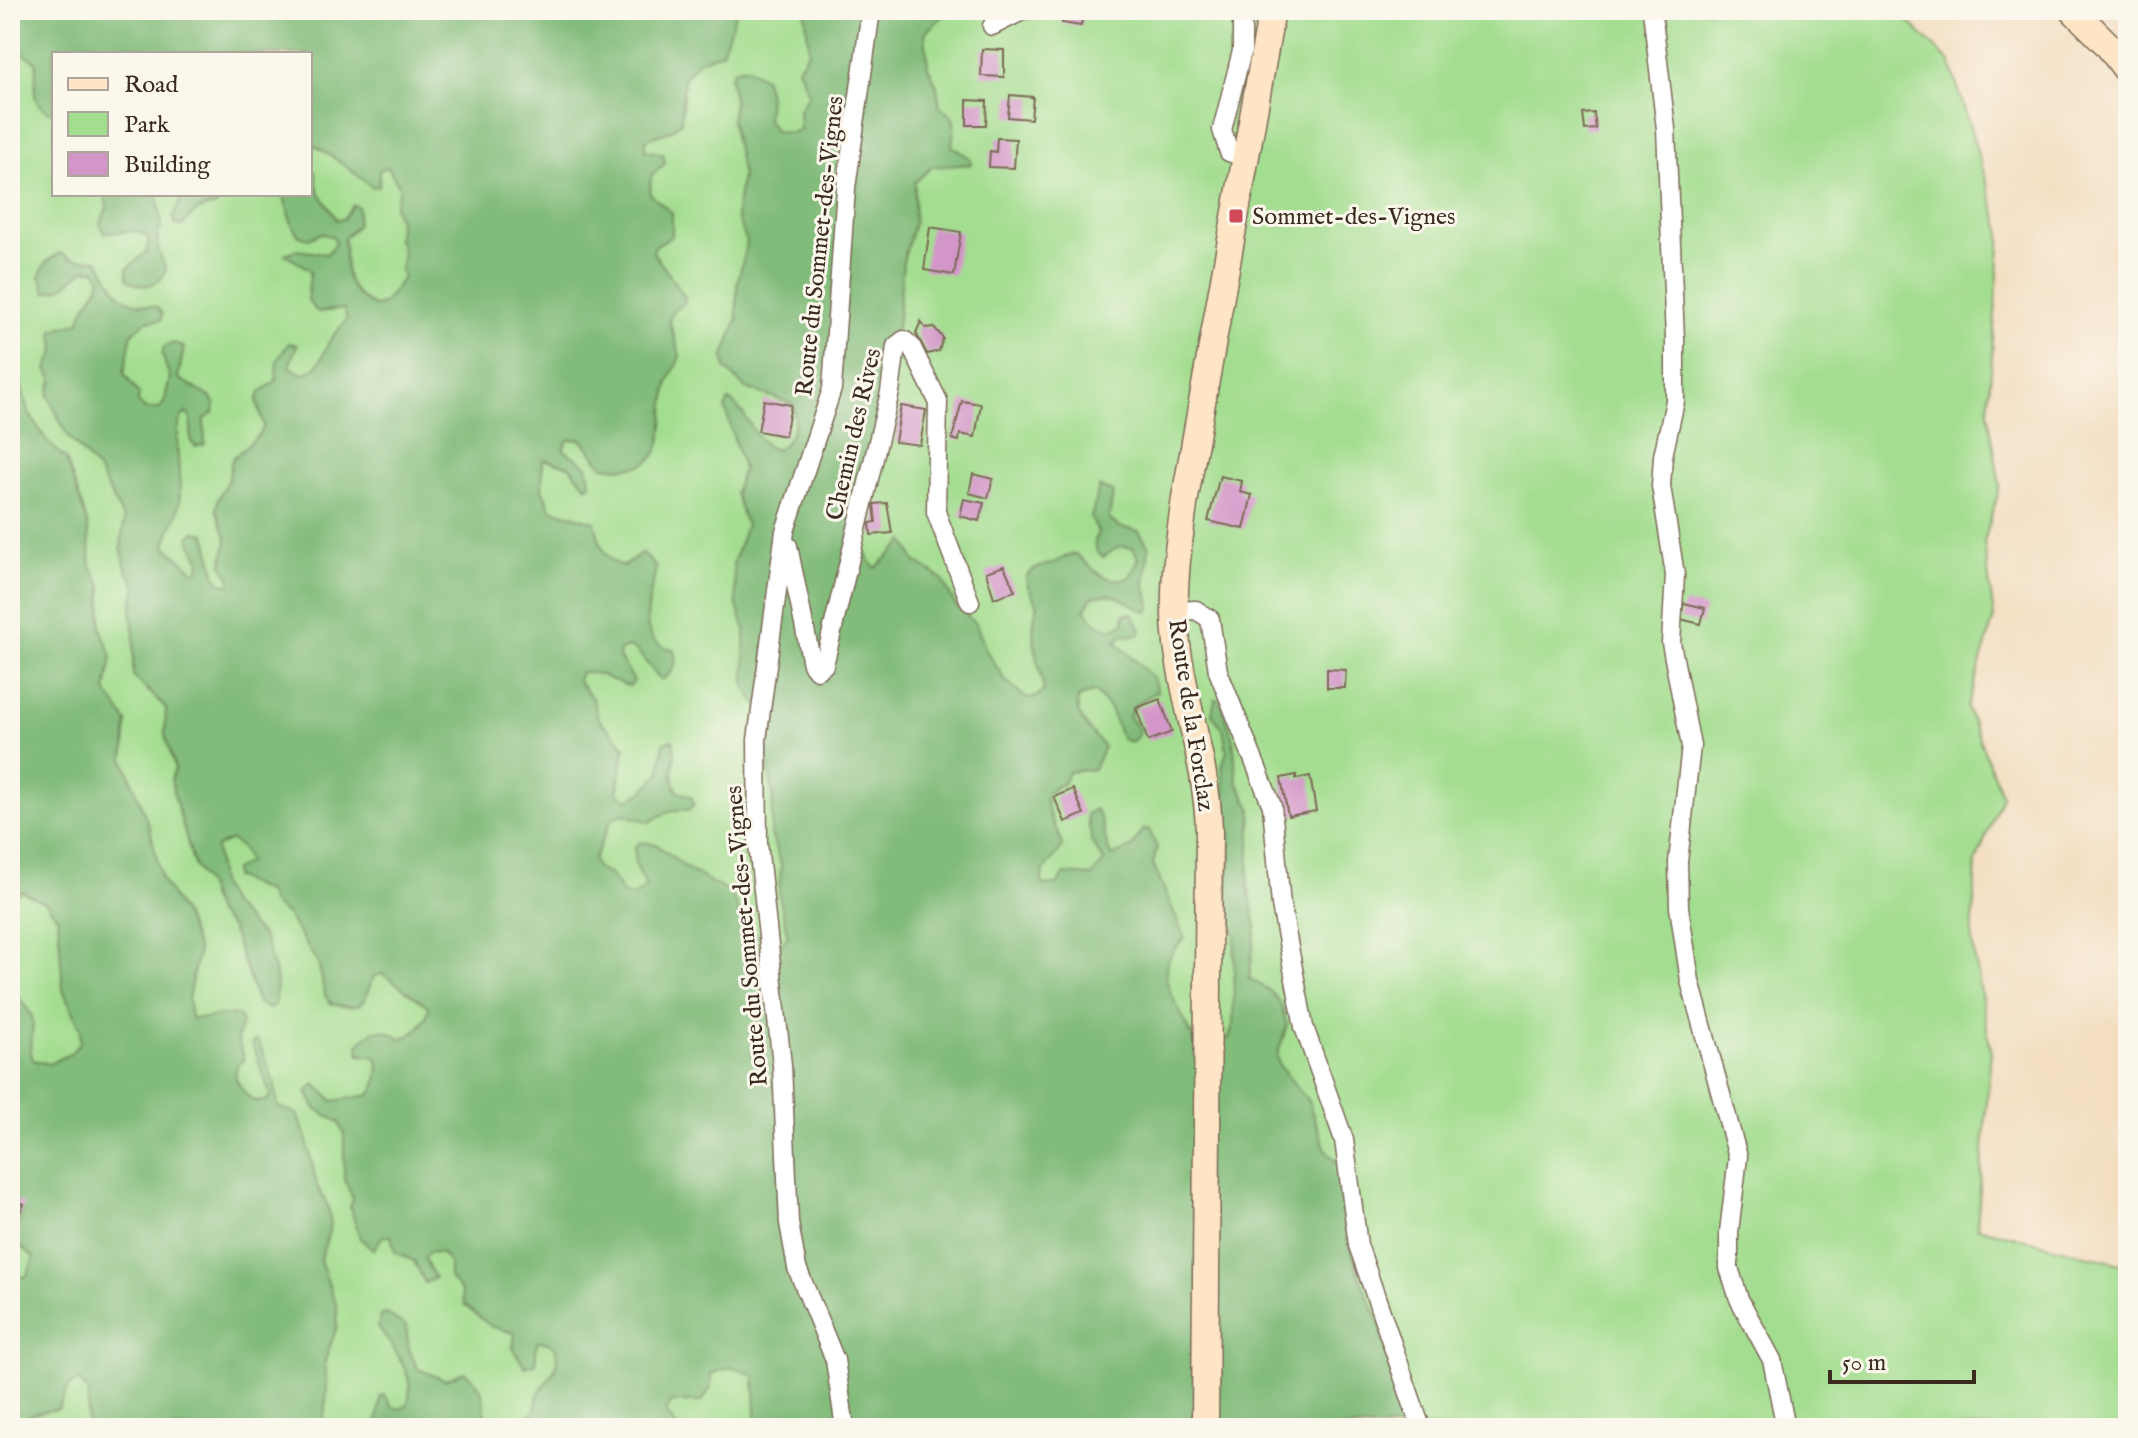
<svg xmlns="http://www.w3.org/2000/svg" width="2138" height="1438" viewBox="0 0 2138 1438" font-family="'IM FELL English',serif">
<rect width="100%" height="100%" fill="#fbf7ec"/>
<filter id="ink" filterUnits="userSpaceOnUse"><feTurbulence type="fractalNoise" baseFrequency=".0125" numOctaves="2"/><feDisplacementMap in="SourceGraphic" scale="16" xChannelSelector="R" yChannelSelector="G"/><feConvolveMatrix kernelMatrix="1 2 1 2 8 2 1 2 1" color-interpolation-filters="sRGB"/></filter>
<filter id="wash" filterUnits="userSpaceOnUse"><feTurbulence type="fractalNoise" baseFrequency=".006" numOctaves="4" result="noise"/><feDisplacementMap in="SourceGraphic" scale="32" xChannelSelector="R" yChannelSelector="G"/><feGaussianBlur stdDeviation="1.8" result="paint"/><feColorMatrix in="noise" values="0 0 0 0 0 0 0 0 0 0 0 0 0 0 0 0 0 1.4 0 .05"/><feComposite in="paint" operator="in"/></filter>
<g filter="url(#wash)">
<rect width="100%" height="100%" fill="#f3dec1"/>
<!-- green -->
<path fill="#a3dd8f" stroke="#6f8456" stroke-width="2" fill-rule="evenodd" d="M10 10H1897L1950 62 2001 230 1988 412 2000 486 1984 542 1994 617 1967 708 2002 796 1976 862 1972 942 1991 1050 1977 1227 2128 1266V1428H10ZM54 54H310V194H54Z"/>
<!-- forest -->
<path fill="#82bc7a" stroke="#5e734c" stroke-width="2" d="M10 10H737L722 52 698 61 684 77 681 122 670 131 645 140V150L663 154 665 163 651 177 650 194 672 213V236L655 246 653 252 685 297 684 303 674 310 669 320 680 355C678 366 670 374 668 384 658 430 675 478 603 466L581 439 568 440 563 449 587 466 591 484 587 487 569 466 543 459 542 489 551 509 595 522C599 543 603 558 623 567L642 552 656 567C653 592 630 644 673 649 679 663 674 673 661 680L636 650 628 647 620 650 619 657 634 681 630 686C611 682 601 671 581 672L578 681 593 699 598 718 625 746 617 792 628 800 642 792 660 773 664 742 673 740C679 758 667 773 678 792L691 796 694 805 688 810C673 809 663 813 650 822L621 814 611 820 593 861 599 870 611 875 624 895H636L646 886 635 863V846L641 842 656 844 689 870 732 894 743 924 770 943 781 944 788 936 779 895 781 865 771 834 773 796 766 750 768 722 745 686V630L737 606 733 564 746 525 735 493 743 469 725 408 729 400C750 413 751 441 776 450 792 440 799 422 793 404L745 388 725 368 724 356 737 320V285L747 243 736 215 742 174 731 120 734 101 730 76 735 69 746 67 765 79 769 95 767 120 775 131 791 133 800 129 799 110 809 94 798 68 809 51 805 10H949L925 33 928 67 937 86 940 107C960 120 954 122 952 146L970 158 971 164 932 167 915 182 914 223 903 262 897 328 879 351 878 361 885 453 862 472 857 484 844 495 845 501 863 499C860 521 857 552 876 568L905 541 915 561 942 579 955 605 976 624 986 650 1005 680 1026 698H1035L1044 690C1040 663 1026 633 1038 606 1022 576 1019 573 1053 563 1062 560 1067 554 1076 554 1093 570 1105 584 1129 578L1139 559 1133 548 1120 546 1103 557C1093 550 1093 543 1098 532L1091 518 1099 487 1113 492 1109 519 1119 527 1139 531 1149 547 1145 584 1151 606 1148 612C1125 605 1119 588 1092 597L1085 609 1097 624 1111 629 1124 623V614L1132 613 1141 630 1139 635 1121 636 1116 642 1153 678 1157 691C1144 701 1134 701 1129 717L1139 730 1138 736 1131 742 1122 739 1110 709 1095 691 1078 698C1073 716 1093 733 1104 747L1094 769 1068 772 1063 784C1027 795 1060 825 1062 847 1055 859 1037 870 1043 885H1057L1065 874 1092 876 1104 861 1091 841C1092 831 1087 824 1087 814L1095 809C1106 822 1102 841 1112 856L1131 848 1143 830 1149 829 1157 848 1153 864 1185 938C1143 975 1182 1003 1194 1042L1229 1038 1233 1025 1235 934 1226 897 1231 849 1222 766 1227 751 1223 729 1212 714 1215 698 1220 701 1233 739 1237 782 1252 810 1248 886 1256 927 1249 978 1270 991 1280 1002 1287 1025 1277 1056 1279 1065 1308 1101 1326 1150 1340 1166 1341 1211 1358 1272 1380 1325 1396 1395 1414 1428H757L754 1375 730 1367 711 1374V1387L702 1402H672L666 1411 677 1428H510L535 1411C536 1406 537 1395 540 1391 550 1375 560 1370 556 1348L546 1342H537L535 1364 525 1367 513 1348 515 1333 492 1327 464 1305 461 1291 449 1277V1262L441 1253 429 1252 424 1258 435 1278 425 1283 414 1261 395 1252 391 1236H383L373 1250 360 1238 350 1207 353 1199 344 1178V1135L339 1122 316 1109 307 1093 315 1084 333 1101 370 1095C377 1086 381 1069 377 1057L360 1055 358 1045C373 1027 382 1026 401 1039 417 1034 425 1023 429 1007L383 974 374 976C362 1001 367 1014 330 1003L325 995 318 963 287 915 272 904 267 892 234 877V870L248 862 242 848 231 840 216 847 220 884 229 902 264 938 277 980 275 1004 269 1009 258 1003 231 928 216 913 206 884 194 865 174 795 171 779 175 768 165 735 166 708 133 676 134 633 131 613 136 584 127 572 121 548 124 520 98 470 67 435 48 395 53 380 47 369 55 351 53 330 80 322C83 300 98 297 101 278L95 270 85 269 61 289 46 292 40 276C44 262 49 259 61 253L73 259 98 260C122 295 113 301 157 307L162 314 161 320 146 321 132 333 124 373 139 394 138 402 145 409H159L164 403 170 378 162 354 164 347 174 343 184 347 178 378 210 397 215 404 214 412 204 420 205 444 196 447 191 442V418L186 413 181 418C172 443 183 476 179 505 177 519 168 531 165 546L194 571 199 570 200 560 189 538 194 532 205 534C213 551 210 568 219 582L230 585V577L222 565 227 540 216 509 218 499 229 478 232 459 260 434 264 426 257 401 260 392 276 381 277 361 289 343 297 345 289 366 302 374C322 369 321 355 330 340 335 332 342 327 347 319L344 309 318 312C299 297 312 288 310 270L285 254 296 250 327 254 335 244 334 237 321 233 309 239 299 236C289 224 288 208 283 194H310V170L315 172 318 190 337 220 343 219 353 205 358 207 357 225 344 238C346 270 342 289 374 306L383 304 403 278 400 270 403 252 398 239 399 221 394 207 400 188 388 167 379 170V186L372 187C352 171 332 155 310 143V54H54V114C25 103 38 87 36 62L24 54 10 57Z
M105 194H157L162 226C152 241 160 254 166 270 160 288 140 289 127 279V269L147 251 149 237 136 231 104 233 100 224 107 208Z
M179 194H229L214 207C199 206 192 214 182 226L175 224 173 216 181 201Z
M12 373 19 379 29 413 47 441 66 459 87 521 91 566 102 586 101 628 112 656 106 691 127 722 124 759 150 829 162 880 185 917 198 951 188 999 191 1018C208 1021 223 1011 239 1016L242 1023 237 1038 244 1059 237 1066 235 1077C243 1091 250 1106 268 1100L270 1095 252 1043 256 1040 259 1043 274 1082 278 1107 297 1114 306 1136 317 1186 328 1206 331 1224 320 1261 337 1307V1326L325 1361 327 1392 324 1416 327 1428H90L87 1419 89 1393 79 1380 69 1386 58 1409C39 1413 31 1410 18 1428H10V1280L27 1276 34 1257 13 1241C17 1219 30 1211 10 1194V935C18 953 12 966 13 985 15 999 28 1005 32 1017 36 1033 26 1041 33 1060L49 1064 70 1054 80 1043 81 1029 63 990 58 918 46 903 21 891 10 900Z
M387 1314 406 1326 409 1350 418 1369 445 1380 464 1372C494 1391 477 1406 490 1428H376L381 1396 385 1395 391 1406 400 1409 407 1405C418 1378 394 1348 378 1327L380 1316Z"/>
<g id="blocks">
<!-- building -->
<path fill="#d396c9" d="M1064 10H1084L1081 26 1062 23Z
M982 49 1004 50V77L981 76Z
M1010 95 1033 97 1031 119 1008 117Z
M967 100 987 101 986 125H967Z
M1594 113 1596 129 1585 130 1583 114Z
M997 138 1016 139 1014 168 989 167 990 151 996 152Z
M930 227 961 232 954 275 924 270Z
M921 321 925 328 934 327 943 338 939 351 927 354 916 333Z
M764 400 791 405 785 436 758 431Z
M962 401 981 404 975 437 960 434 959 441 952 439Z
M901 406 926 410 920 445 895 442Z
M973 474 993 479 988 498 969 493Z
M1220 476 1242 481 1240 492 1252 495 1244 529 1208 521Z
M964 499 984 503 979 521 960 516Z
M887 503 892 533 871 535 870 523 876 522 874 504Z
M1004 566 1015 591 994 598 986 572Z
M1684 603 1705 608 1701 624 1680 619Z
M1327 669 1346 670 1345 688H1327Z
M1160 699 1172 732 1148 741 1136 708Z
M1296 775V779L1310 776 1316 811 1288 816 1281 778Z
M1073 789 1084 814 1065 822 1054 797Z
M10 1197 24 1204 10 1233Z"/>
</g>
</g>
<g filter="url(#ink)">
<use href="#blocks" fill-opacity="0" stroke="#7b6957" stroke-width="2"/>
<g fill="none" stroke-linecap="round" stroke-linejoin="round">
<defs>
<path id="street" d="M1242 10V51L1222 130 1229 152 1246 158
M1652 10 1666 129 1675 339V401L1663 456 1661 486 1675 575 1671 643 1691 746 1678 862 1679 907 1690 981 1738 1157 1729 1232V1268L1739 1299 1772 1360 1786 1428
M992 26 1024 10
M788 546 812 664 817 670 824 665 890 392 896 346 904 340 911 346 938 401 936 512 970 602
M1175 611 1196 610 1210 619 1218 671 1272 806 1281 905 1304 1027 1344 1140 1358 1245 1421 1428
M845 1428 835 1360 797 1268 789 1223 782 1065 758 844 757 740 785 531 832 389 846 188 871 10"/>
<path id="secondary" d="M2073 10 2107 44 2128 72
M1205 1428 1209 830C1207 766 1185 707 1177 644 1171 594 1178 547 1185 498L1272 10"/>
</defs>
<!-- street casing -->
<use href="#street" stroke="#7b6957" stroke-width="21"/>
<!-- secondary casing -->
<use href="#secondary" stroke="#7b6957" stroke-width="29"/>
<!-- street -->
<use href="#street" stroke="#fff" stroke-width="18"/>
<!-- secondary -->
<use href="#secondary" stroke="#fde5c5" stroke-width="26"/>
</g>
</g>
<!-- markers -->
<rect fill="#d1495b" stroke="#fbf7ec" stroke-width="3" x="1228" y="208" width="16" height="16" rx="4"/>
<g text-anchor="middle" stroke-width="6" stroke-linejoin="round" paint-order="stroke">
<!-- poi labels -->
<g font-size="24" fill="#3b2a1e" stroke="#fbf7ec" text-anchor="start">
<text x="1252" y="224">Sommet-des-Vignes</text>
</g>
<!-- street labels -->
<g font-size="24" fill="#3b2a1e" stroke="#fbf7ec">
<text transform="translate(819 246) rotate(-84)" y="8">Route du Sommet-des-Vignes</text>
<text transform="translate(853 434) rotate(-77)" y="8">Chemin des Rives</text>
<text transform="translate(1192 715) rotate(81)" y="8">Route de la Forclaz</text>
<text transform="translate(746 936) rotate(-95)" y="8">Route du Sommet-des-Vignes</text>
</g>
</g>
<!-- margin -->
<rect width="2138" height="1438" fill="none" stroke="#fbf7ec" stroke-width="40"/>
<!-- legend -->
<rect x="52" y="52" width="260" height="144" fill="#fbf7ec" stroke="#aea59a" stroke-width="2"/>
<rect x="68" y="78" width="40" height="12" fill="#fde5c5" stroke="#aea59a" stroke-width="2"/>
<text x="124" y="92" font-size="24" fill="#3b2a1e">Road</text>
<rect x="68" y="112" width="40" height="24" fill="#a3dd8f" stroke="#aea59a" stroke-width="2"/>
<text x="124" y="132" font-size="24" fill="#3b2a1e">Park</text>
<rect x="68" y="152" width="40" height="24" fill="#d396c9" stroke="#aea59a" stroke-width="2"/>
<text x="124" y="172" font-size="24" fill="#3b2a1e">Building</text>
<!-- scale -->
<path d="M1830 1370v12h144v-12" fill="none" stroke="#3b2a1e" stroke-width="4"/>
<text x="1842" y="1370" font-size="24" fill="#3b2a1e" stroke="#fbf7ec" stroke-width="6" paint-order="stroke">50 m</text>
</svg>
